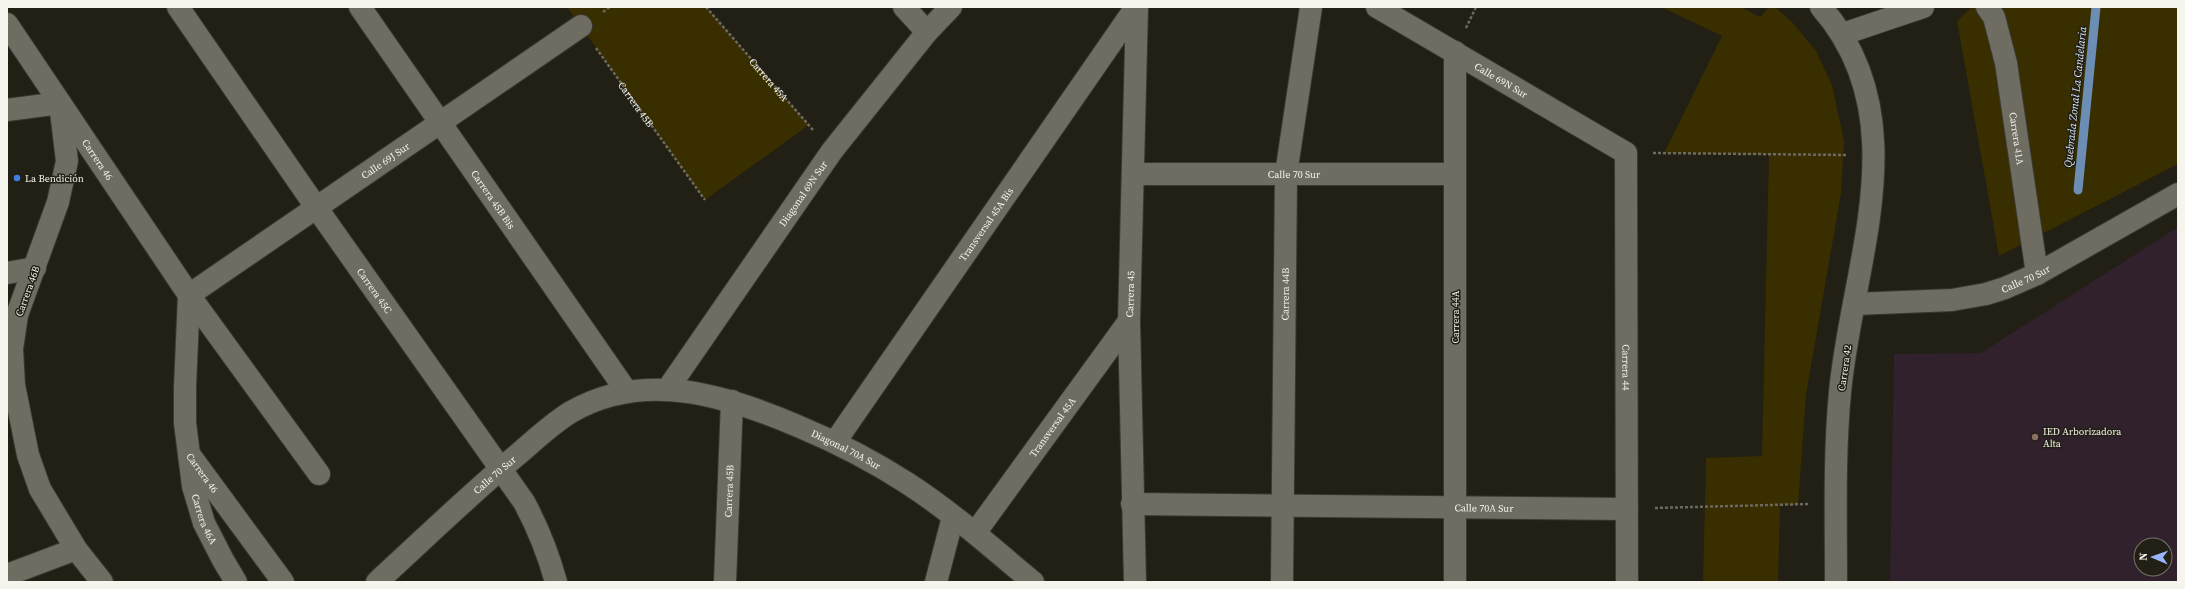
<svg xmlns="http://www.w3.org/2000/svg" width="2185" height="589" viewBox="0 0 2185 589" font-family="'Source Serif 4',serif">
<rect width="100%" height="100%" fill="#221f15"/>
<!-- education -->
<path fill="#30212c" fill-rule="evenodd" d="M2178 227V582H1890L1894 354 1981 353ZM2141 545H2165V569H2141Z"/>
<!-- green -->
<path fill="#382e00" d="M567 7H706L809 125 705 200Z
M1661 7H1741L1760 17 1769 7H1775L1792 22 1816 51 1832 85 1844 141 1841 193 1806 395 1798 505H1780L1778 582H1703L1706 458 1762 456 1769 155 1664 153 1722 36Z
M1972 7H2178V164L1999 256 1957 21Z"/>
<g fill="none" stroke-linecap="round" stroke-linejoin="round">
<!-- stream -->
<path stroke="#6d8eb4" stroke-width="9" d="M2078 190 2096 7"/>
<defs>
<g id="minor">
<path id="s3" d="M178 7 316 207 524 502C538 528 548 553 556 582"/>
<path id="s4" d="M360 7 627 392"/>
<path d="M904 7 927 32"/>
<path id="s5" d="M1377 7 1626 153 1627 582"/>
<path id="s6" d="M1987 7 1994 17 2006 63 2037 274"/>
<path d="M1843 34 1923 7"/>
<path d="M7 110 60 103 67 161 58 202 17 315 12 349 14 385 28 455 40 489 76 549 102 582"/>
<path id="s7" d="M1133 174H1455"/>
<path d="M7 273 35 268"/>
<path id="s8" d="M1854 304 1952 300 1986 294 2005 288 2037 274 2178 194"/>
<path id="s9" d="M667 390 832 151 927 32 951 7"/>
<path id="s10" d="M835 442 1136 7"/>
<path id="s11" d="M319 474 189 295 581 26"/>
<path id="s12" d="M1132 504 1627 509"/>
<path id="s13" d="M975 533 1129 321"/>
<path d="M7 575 76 549"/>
<path id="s14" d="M725 582 732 401"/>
<path d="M936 582 953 517"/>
<path id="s15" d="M1135 582 1129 321 1137 7"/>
<path id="s16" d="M1282 582 1286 174 1311 7"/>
<path d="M1455 582V52"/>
</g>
<g id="tertiary">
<path d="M1821 7C1919 119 1852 263 1840 392 1834 455 1836 519 1836 582"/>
<path id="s17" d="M7 24 189 295 185 387V423L193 486 204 523 223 560 236 582"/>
<path id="s18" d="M189 454 283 582"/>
<path id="s19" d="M377 582C423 540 468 496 516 456 534 441 551 424 571 412 645 369 728 396 800 427 838 443 873 461 907 483 952 512 992 548 1033 582"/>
</g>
</defs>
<!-- minor casing -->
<use href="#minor" stroke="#3a3832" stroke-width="24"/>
<!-- tertiary casing -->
<use href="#tertiary" stroke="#3a3832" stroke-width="24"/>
<!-- path -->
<g stroke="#6b6960" stroke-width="2.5" stroke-dasharray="3 2" stroke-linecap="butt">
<path id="s1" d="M706 7 813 130"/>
<path d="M603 12 610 7"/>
<path d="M1466 28 1476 7"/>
<path id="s2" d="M596 48 705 200"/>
<path d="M1653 153 1846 155"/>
<path d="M1655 508 1808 504"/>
</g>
<!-- minor -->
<use href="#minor" stroke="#6f6d61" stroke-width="22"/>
<!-- tertiary -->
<use href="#tertiary" stroke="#6f6d61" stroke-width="22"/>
</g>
<!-- markers -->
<circle fill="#3f7fe0" stroke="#221f15" stroke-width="1.5" cx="17" cy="178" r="4"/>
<circle fill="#8d6e63" stroke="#221f15" stroke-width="1.5" cx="2035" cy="437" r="4"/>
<g text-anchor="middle" stroke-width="3" stroke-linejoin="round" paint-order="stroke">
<!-- street labels -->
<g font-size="10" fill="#f5f4ed" stroke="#221f15">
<text dy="4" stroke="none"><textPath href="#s1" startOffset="96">Carrera 45A</textPath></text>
<text dy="4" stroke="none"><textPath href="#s5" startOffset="144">Calle 69N Sur</textPath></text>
<text dy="4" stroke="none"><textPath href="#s2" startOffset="69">Carrera 45B</textPath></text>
<text dy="4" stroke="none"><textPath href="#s6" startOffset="136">Carrera 41A</textPath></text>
<text dy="4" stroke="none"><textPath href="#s17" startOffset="163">Carrera 46</textPath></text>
<text dy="4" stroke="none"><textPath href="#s11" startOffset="459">Calle 69J Sur</textPath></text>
<text dy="4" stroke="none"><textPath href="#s7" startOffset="161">Calle 70 Sur</textPath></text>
<text dy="4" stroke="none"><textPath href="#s9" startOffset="239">Diagonal 69N Sur</textPath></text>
<text dy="4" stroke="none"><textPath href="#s4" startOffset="234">Carrera 45B Bis</textPath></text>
<text dy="4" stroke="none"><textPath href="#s10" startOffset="265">Transversal 45A Bis</textPath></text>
<text dy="4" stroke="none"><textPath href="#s8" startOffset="175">Calle 70 Sur</textPath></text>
<text transform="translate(27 291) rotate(-70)" y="4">Carrera 46B</text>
<text dy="4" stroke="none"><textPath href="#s3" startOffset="345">Carrera 45C</textPath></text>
<text dy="4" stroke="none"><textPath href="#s16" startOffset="288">Carrera 44B</textPath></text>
<text dy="4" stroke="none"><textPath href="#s15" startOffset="288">Carrera 45</textPath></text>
<text transform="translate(1455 317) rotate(-90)" y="4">Carrera 44A</text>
<text dy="4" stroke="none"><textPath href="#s5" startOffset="503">Carrera 44</textPath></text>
<text transform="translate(1844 368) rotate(-82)" y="4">Carrera 42</text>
<text dy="4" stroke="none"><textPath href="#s13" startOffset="131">Transversal 45A</textPath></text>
<text dy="4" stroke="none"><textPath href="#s19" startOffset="548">Diagonal 70A Sur</textPath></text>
<text dy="4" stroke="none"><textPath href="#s18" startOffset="23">Carrera 46</textPath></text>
<text dy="4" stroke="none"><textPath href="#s19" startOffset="159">Calle 70 Sur</textPath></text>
<text dy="4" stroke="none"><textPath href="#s14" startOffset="91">Carrera 45B</textPath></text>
<text dy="4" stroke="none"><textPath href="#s12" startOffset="352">Calle 70A Sur</textPath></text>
<text dy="4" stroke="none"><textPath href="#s17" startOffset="553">Carrera 46A</textPath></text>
</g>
<!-- poi labels -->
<g font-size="10" fill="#f5f4ed" stroke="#221f15" text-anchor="start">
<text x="25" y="182">La Bendición</text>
<text x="2043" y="435">IED Arborizadora<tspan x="2043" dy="12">Alta</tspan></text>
</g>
<!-- water labels -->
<g font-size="11" font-style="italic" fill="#d7e5f5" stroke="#221f15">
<text transform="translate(2075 97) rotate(-84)" y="4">Quebrada Zonal La Candelaria</text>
</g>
</g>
<!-- border -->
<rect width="2185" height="589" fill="none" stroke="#f5f4ed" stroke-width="16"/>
<!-- north arrow -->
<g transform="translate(2153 557) rotate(272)"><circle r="19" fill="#221f15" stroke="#76746b"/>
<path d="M0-3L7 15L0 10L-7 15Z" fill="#9ab5fd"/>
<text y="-6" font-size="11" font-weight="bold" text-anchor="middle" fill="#f5f4ed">N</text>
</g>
</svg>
